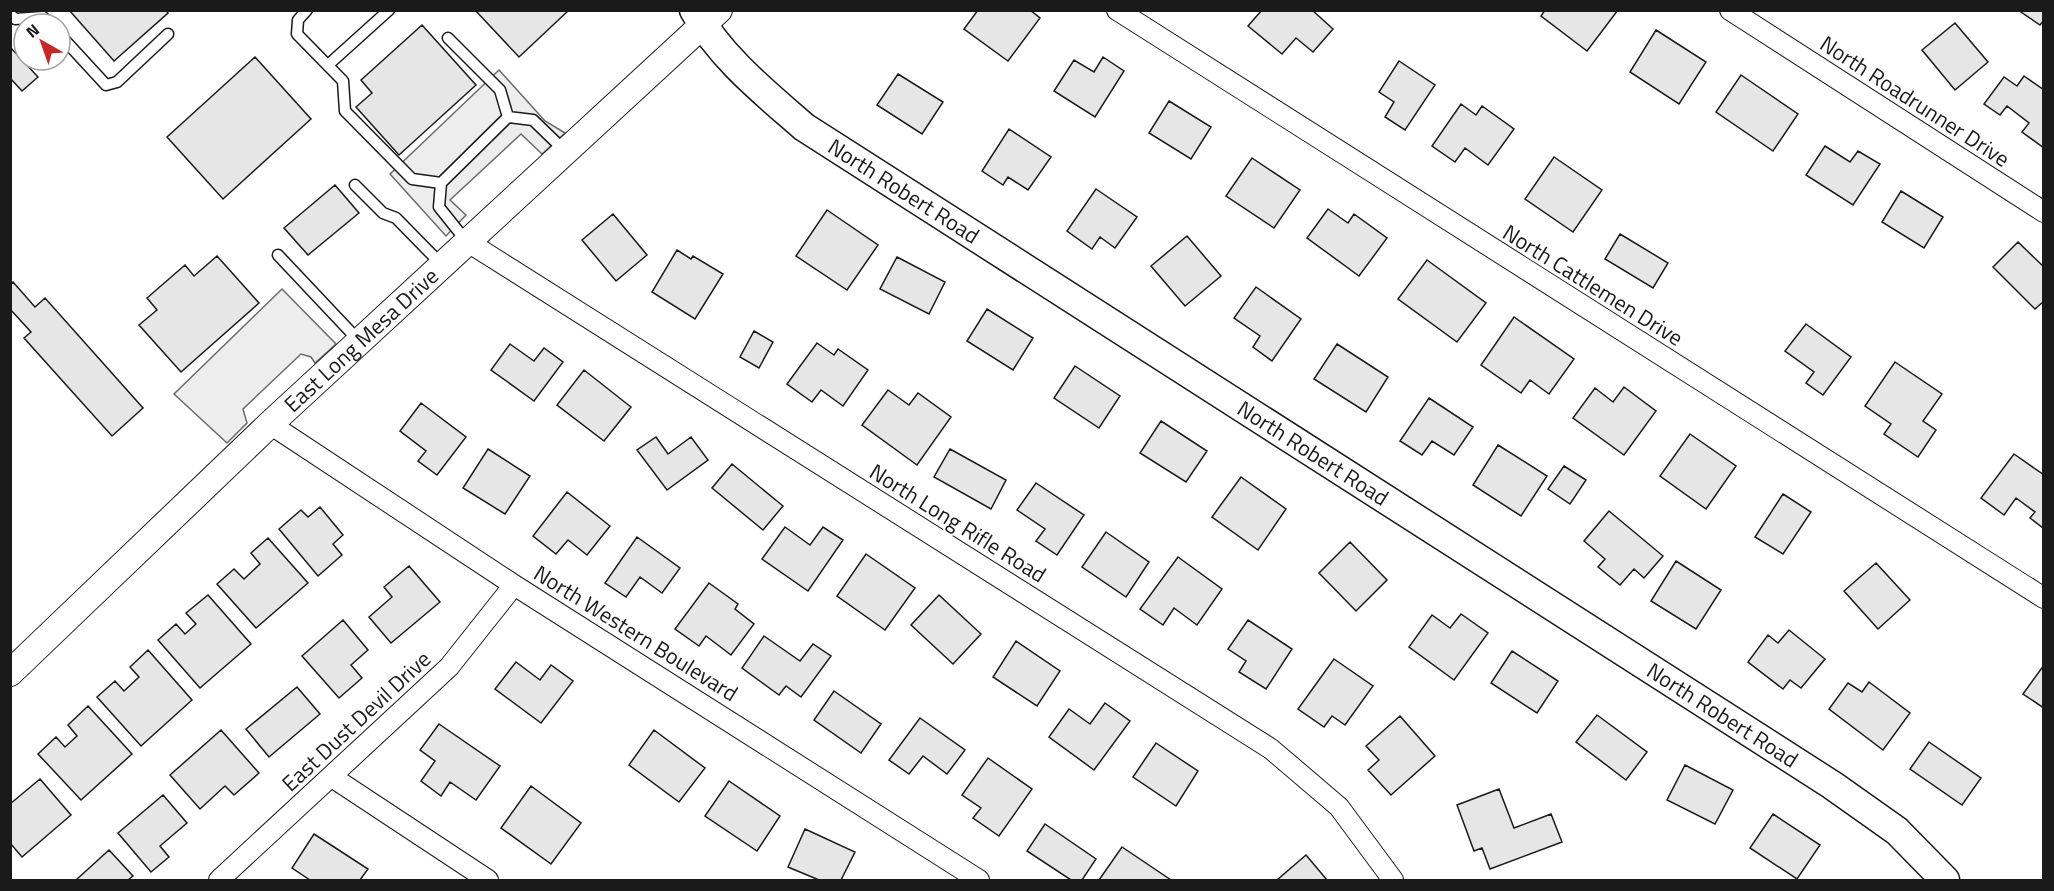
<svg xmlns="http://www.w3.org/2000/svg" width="2054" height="891" viewBox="0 0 2054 891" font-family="'Titillium Web',sans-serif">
<rect width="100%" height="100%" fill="#fff"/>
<!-- built -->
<path fill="#ededed" stroke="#6a6a6a" stroke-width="1.5" d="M499 70 545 121 565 133 542 154 521 134 450 200 466 215 446 236 390 174Z
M282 289 336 344 315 363 311 357 301 354 243 409 247 423 227 443 174 394Z"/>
<!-- building -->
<path fill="#e6e6e6" stroke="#1a1a1a" stroke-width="1.5" d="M69 10H166L168 13 114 61Z
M475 10H569L519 57Z
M978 10H1030L1040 18 1008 61 964 29Z
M1262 10H1312L1333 29 1313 52 1296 38 1282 54 1248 26Z
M1545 10H1618L1587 51 1541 16Z
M2018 10H2044V20L2040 25Z
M1955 23 1988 62 1955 90 1922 50Z
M422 25 476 85 399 155 356 107 372 93 361 80Z
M1656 30 1706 62 1679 104 1630 72Z
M10 47 38 77 22 91 10 78Z
M255 57 311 119 223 199 167 137Z
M1103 57 1124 71 1095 117 1054 91 1074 60 1094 72Z
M1399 61 1435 85 1405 130 1385 117 1394 102 1379 92Z
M898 74 943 102 922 134 877 105Z
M1741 75 1798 114 1773 151 1716 112Z
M2024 76 2044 90V148L2022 132 2029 123 2007 106 2000 115 1984 104 2004 77 2017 86Z
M1169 101 1211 127 1191 159 1149 133Z
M1461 104 1476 115 1482 106 1514 129 1488 165 1465 148 1455 162 1432 146Z
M1009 129 1051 157 1028 190 1008 177 1003 185 982 171Z
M1825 146 1850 162 1858 151 1880 164 1853 205 1806 175Z
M1554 157 1602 190 1573 232 1525 199Z
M1252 158 1300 190 1274 228 1226 196Z
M335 185 359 213 308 255 284 228Z
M1096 189 1137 217 1115 248 1100 237 1092 249 1067 231Z
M1901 191 1943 217 1924 248 1882 222Z
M1328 209 1348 223 1354 214 1387 238 1359 276 1307 238Z
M827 210 878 245 847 290 796 256Z
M613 214 647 255 616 281 582 240Z
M1620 234 1668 263 1653 288 1605 259Z
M1187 236 1221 276 1185 306 1151 266Z
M2018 242 2044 267V301L2035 309 1993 267Z
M677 250 691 259 693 256 723 274 695 319 652 292Z
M217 256 259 303 181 372 139 325 157 310 147 298 185 265 194 276Z
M897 257 945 282 929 314 880 289Z
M1427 260 1486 303 1457 342 1398 299Z
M13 282 35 307 45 298 143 408 112 436 24 338 31 332 10 309V285Z
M1256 287 1301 319 1272 361 1253 347 1260 336 1234 318Z
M987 309 1033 338 1013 370 967 341Z
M1514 317 1574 359 1549 394 1530 380 1521 393 1481 365Z
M1806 324 1851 357 1823 395 1806 383 1814 372 1785 351Z
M754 331 773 342 759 368 740 357Z
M817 343 834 355 838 349 868 370 843 406 821 390 812 402 787 384Z
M510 344 534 361 544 348 563 362 534 401 491 370Z
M1337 344 1388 377 1366 412 1314 379Z
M1895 362 1942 394 1923 421 1936 430 1918 457 1884 434 1891 424 1865 406Z
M1075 366 1120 396 1099 428 1054 398Z
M584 370 631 407 604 441 557 405Z
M1624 387 1656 411 1624 455 1573 418 1595 388 1613 402Z
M888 390 909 405 918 393 951 417 917 465 862 425Z
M1429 398 1473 427 1454 455 1432 441 1422 455 1400 441Z
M421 403 466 437 437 475 418 461 426 451 400 431Z
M1161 421 1207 451 1186 482 1140 453Z
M1690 434 1736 466 1706 509 1660 476Z
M656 437 668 454 691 437 708 460 667 490 637 450Z
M1498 445 1547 476 1521 516 1473 485Z
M488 449 530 476 505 514 463 488Z
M950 449 1006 480 991 509 934 477Z
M2014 454 2044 475 2043 528 2030 518 2035 512 2016 498 2004 515 1981 498Z
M732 464 783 506 763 530 712 488Z
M1564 466 1586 480 1570 504 1548 489Z
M1241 477 1286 509 1258 550 1212 517Z
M1036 483 1084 515 1057 555 1036 541 1045 529 1017 510Z
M567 492 610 526 587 555 568 540 556 554 533 536Z
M1783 494 1811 512 1783 554 1755 537Z
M320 507 343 535 333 544 342 555 318 576 279 529 301 510 308 517Z
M1609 511 1663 556 1644 578 1634 569 1620 585 1598 567 1605 559 1584 541Z
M785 527 810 545 823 527 843 540 808 591 762 559Z
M1106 532 1149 562 1126 597 1082 567Z
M637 537 680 568 662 593 640 577 626 597 605 583Z
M268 538 308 583 256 628 217 584 234 569 244 579 260 564 251 553Z
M1350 542 1387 580 1356 611 1319 573Z
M866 554 915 588 885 630 837 596Z
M1178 557 1222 589 1197 625 1174 608 1163 625 1140 609Z
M1676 561 1721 590 1696 629 1651 601Z
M1876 563 1910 600 1878 629 1844 591Z
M409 566 440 602 391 643 369 617 392 597 384 587Z
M709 583 738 604 735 609 754 624 731 655 706 636 699 646 675 629Z
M208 595 251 644 200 688 158 640 176 624 185 634 196 624 186 613Z
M939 595 981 634 953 664 911 625Z
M1461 614 1488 633 1454 680 1409 647 1432 615 1450 628Z
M343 620 368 650 351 665 362 678 339 698 302 656Z
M1248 620 1292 649 1266 689 1239 672 1246 661 1228 649Z
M1789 630 1825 659 1801 688 1790 680 1783 689 1748 662 1768 635 1778 643Z
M764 636 800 661 813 644 831 656 801 697 786 686 779 695 742 668Z
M1016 641 1060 671 1037 706 993 677Z
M148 650 192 700 141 746 97 697 115 681 124 691 139 677 130 667Z
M1512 651 1558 681 1537 713 1491 683Z
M1334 659 1373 686 1345 725 1332 716 1324 727 1298 709Z
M516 662 540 680 551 665 573 681 541 723 495 689Z
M2044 665V708L2023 694Z
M1869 682 1910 713 1883 750 1829 709 1848 683 1862 692Z
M297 687 320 714 269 757 246 729Z
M834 691 881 724 861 753 814 720Z
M1105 703 1130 721 1094 770 1049 737 1069 709 1090 724Z
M88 706 132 754 81 800 38 754 56 737 65 747 77 736 68 725Z
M1597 715 1647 752 1626 780 1576 742Z
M1400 716 1435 756 1391 795 1368 770 1379 760 1366 746Z
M920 718 965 750 947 774 923 756 909 774 889 760Z
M439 724 500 766 476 800 450 782 441 796 421 781 435 761 420 750Z
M221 730 259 773 234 795 225 786 200 809 170 775Z
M654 730 705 768 679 802 629 765Z
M1929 742 1981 778 1962 805 1910 769Z
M1156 743 1198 771 1176 806 1133 777Z
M988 758 1032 789 999 836 973 818 981 808 962 795Z
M1685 765 1733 790 1715 824 1667 800Z
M40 779 71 815 22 857 10 843V804Z
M729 781 780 816 757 851 705 816Z
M531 786 581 823 551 864 501 828Z
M1499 789 1514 828 1551 814 1562 842 1490 869 1482 848 1474 851 1457 805Z
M163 795 187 823 160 846 169 857 151 872 118 833Z
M1773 814 1820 845 1797 879 1750 848Z
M1045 824 1096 859 1082 880H1071L1027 851Z
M805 829 855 852 841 880H819L788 867Z
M314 834 368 869 360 880H310L292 868Z
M1122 847 1171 880H1099Z
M109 850 133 876 128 880H76Z
M1306 855 1327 880H1277Z"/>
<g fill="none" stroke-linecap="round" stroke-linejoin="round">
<defs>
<path id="service" d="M307 10 298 20 297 34 343 81 345 111 412 179 441 183
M10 14 15 19 43 17 50 24
M60 35 106 85 117 82 168 34
M448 38 500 90 508 117
M328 65 389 10
M355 185 383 213 396 218 442 265
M467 242 439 207 441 183 508 117 533 120 566 152
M278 255 360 342"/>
<path id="minor" d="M1117 10 2044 598
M1730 10 2044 212
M468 242 1271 749 1339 807 1393 880
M270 424 514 585 979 880
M332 777 488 880
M219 880 449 667 514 585"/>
<g id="tertiary">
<path id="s1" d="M10 673 270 424 719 10"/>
</g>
<g id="secondary">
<path id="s2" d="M694 10C720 57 764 92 804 127L1832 785 1897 831 1945 880"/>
</g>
</defs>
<!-- service casing -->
<use href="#service" stroke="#1a1a1a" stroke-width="13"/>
<!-- minor casing -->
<use href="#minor" stroke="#1a1a1a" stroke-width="22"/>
<!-- tertiary casing -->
<use href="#tertiary" stroke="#1a1a1a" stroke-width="28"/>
<!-- secondary casing -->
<use href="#secondary" stroke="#1a1a1a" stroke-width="31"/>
<!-- service -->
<use href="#service" stroke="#fff" stroke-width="10"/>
<!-- minor -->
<use href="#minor" stroke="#fff" stroke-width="20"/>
<!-- tertiary -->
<use href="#tertiary" stroke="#fff" stroke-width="26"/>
<!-- secondary -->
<use href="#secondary" stroke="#fff" stroke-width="28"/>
</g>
<g text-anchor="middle" stroke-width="4.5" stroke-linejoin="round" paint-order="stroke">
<!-- street labels -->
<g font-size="22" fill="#1a1a1a" stroke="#fff">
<text transform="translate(1915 101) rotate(33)" y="8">North Roadrunner Drive</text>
<text dy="8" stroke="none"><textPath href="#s2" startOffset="280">North Robert Road</textPath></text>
<text transform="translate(1593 285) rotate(32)" y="8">North Cattlemen Drive</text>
<text dy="8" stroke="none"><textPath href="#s1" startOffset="484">East Long Mesa Drive</textPath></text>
<text dy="8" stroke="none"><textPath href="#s2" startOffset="766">North Robert Road</textPath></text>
<text transform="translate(958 523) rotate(32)" y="8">North Long Rifle Road</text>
<text transform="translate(636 633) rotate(32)" y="8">North Western Boulevard</text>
<text dy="8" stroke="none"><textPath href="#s2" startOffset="1252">North Robert Road</textPath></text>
<text transform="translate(356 721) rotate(-43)" y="8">East Dust Devil Drive</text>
</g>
</g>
<!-- border -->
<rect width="2054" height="891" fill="none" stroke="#1a1a1a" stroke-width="24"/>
<!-- north arrow -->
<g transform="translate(42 42) rotate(320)"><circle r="28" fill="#ffffff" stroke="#a3a3a3" stroke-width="1.5"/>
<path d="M0-4.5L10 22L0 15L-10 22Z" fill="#c62828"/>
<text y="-9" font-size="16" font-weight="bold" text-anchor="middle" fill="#1a1a1a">N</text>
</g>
</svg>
